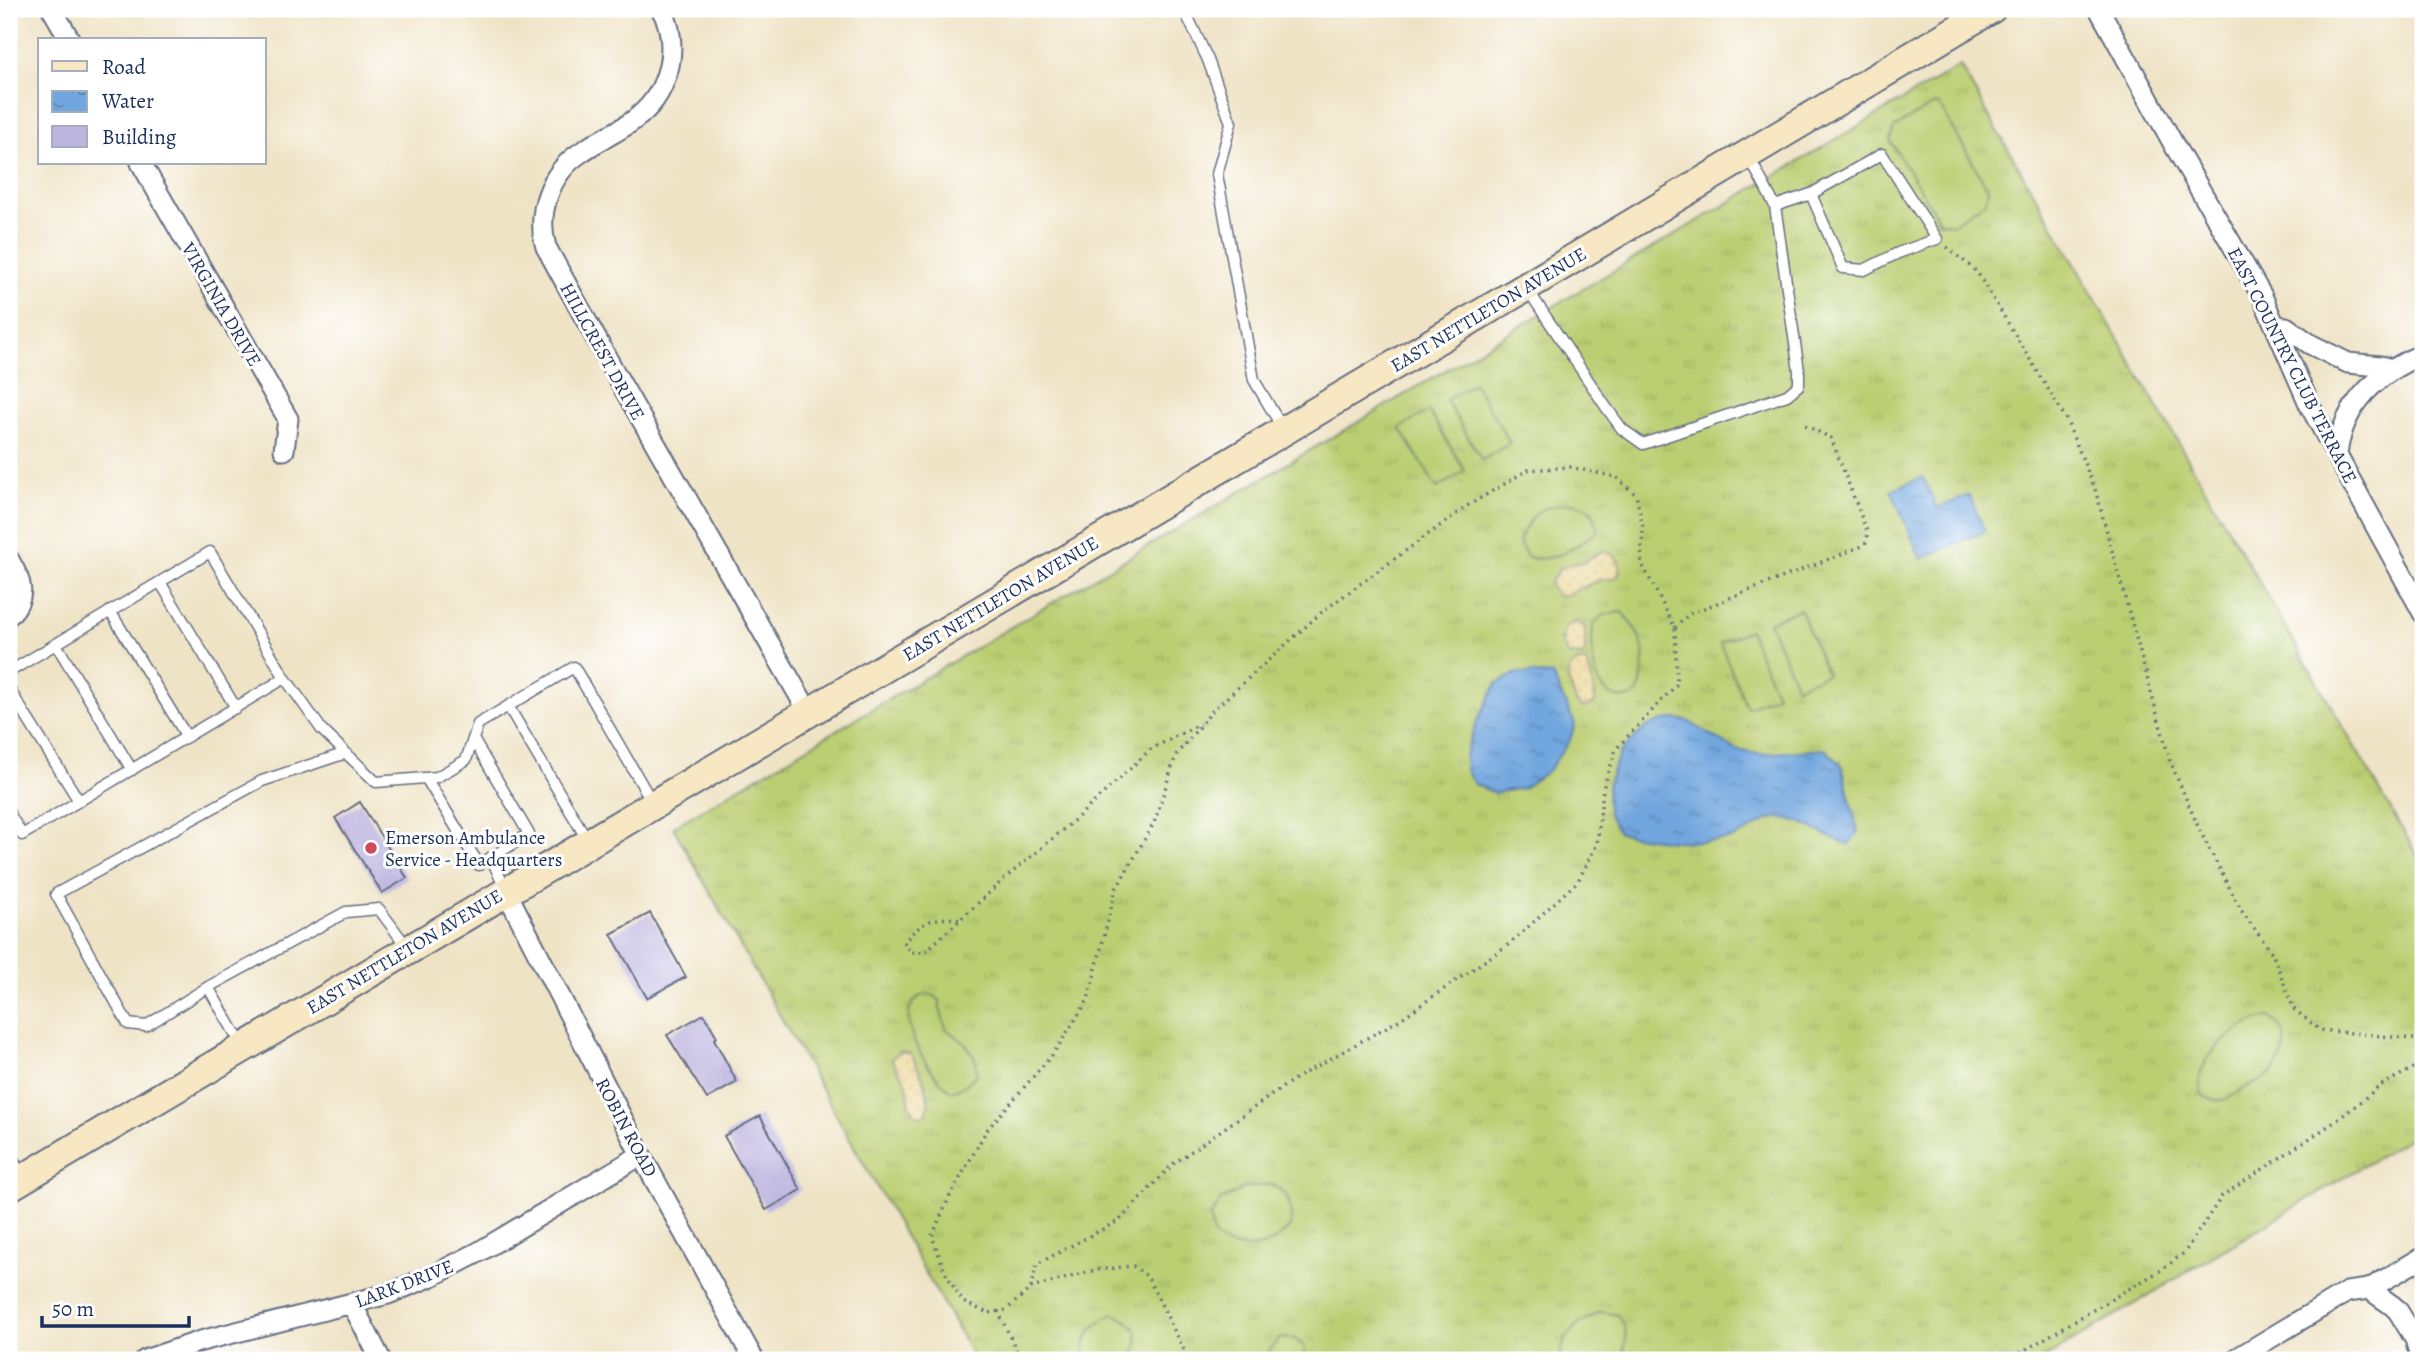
<svg xmlns="http://www.w3.org/2000/svg" width="2432" height="1369" viewBox="0 0 2432 1369" font-family="Alegreya,serif">
<defs>
<pattern id="grass-tufts" width="24" height="20" patternUnits="userSpaceOnUse" patternTransform="scale(1.75)"><rect width="24" height="20" fill="#bbce71"/><path d="M3 7l-1-3M5 7V3M7 7l1-3M15 17l-1-3M17 17v-4M19 17l1-3" fill="none" stroke="#a0b164"/></pattern>
<pattern id="sand-dots" width="8" height="8" patternUnits="userSpaceOnUse" patternTransform="scale(1.75)"><rect width="8" height="8" fill="#eeda9e"/><path d="M2 2h.1M6 6h.1" fill="none" stroke="#ccbb8a" stroke-width="1.8" stroke-linecap="round"/></pattern>
<pattern id="water-ripples" width="26" height="14" patternUnits="userSpaceOnUse" patternTransform="scale(1.75)"><rect width="26" height="14" fill="#71a6de"/><path d="M2 4q2-2 4 0t4 0M15 11q2-2 4 0t4 0" fill="none" stroke="#5c88b7"/></pattern>
</defs>
<rect width="100%" height="100%" fill="#fff"/>
<filter id="ink" filterUnits="userSpaceOnUse"><feTurbulence type="fractalNoise" baseFrequency=".0143" numOctaves="2"/><feDisplacementMap in="SourceGraphic" scale="14" xChannelSelector="R" yChannelSelector="G"/><feConvolveMatrix kernelMatrix="1 2 1 2 8 2 1 2 1" color-interpolation-filters="sRGB"/></filter>
<filter id="wash" filterUnits="userSpaceOnUse"><feTurbulence type="fractalNoise" baseFrequency=".00686" numOctaves="4" result="noise"/><feDisplacementMap in="SourceGraphic" scale="28" xChannelSelector="R" yChannelSelector="G"/><feGaussianBlur stdDeviation="1.57" result="paint"/><feColorMatrix in="noise" values="0 0 0 0 0 0 0 0 0 0 0 0 0 0 0 0 0 1.4 0 .05"/><feComposite in="paint" operator="in"/></filter>
<g filter="url(#wash)">
<rect width="100%" height="100%" fill="#efe3c5"/>
<!-- grass -->
<path fill="url(#grass-tufts)" stroke="#6b7e68" stroke-width="2" d="M1960 66 2423 865V1130L2041 1360H975L673 827Z"/>
<!-- sand -->
<path fill="url(#sand-dots)" stroke="#84847e" stroke-width="2" d="M1602 551C1617 554 1622 562 1618 576L1611 579 1599 580 1561 597 1555 594 1550 584C1559 565 1563 567 1581 562 1588 561 1595 554 1602 551Z
M1576 622 1585 627V652L1581 656 1567 655 1562 641 1564 628Z
M1579 662H1586C1589 667 1596 696 1595 703L1584 708 1576 702 1567 676 1571 666Z
M899 1051 911 1054C920 1070 934 1097 926 1115L918 1116C905 1106 911 1098 907 1085 904 1075 895 1069 892 1059Z"/>
<!-- pitch -->
<path fill="#bbce71" stroke="#6b7e68" stroke-width="2" d="M1934 104 1940 106 1988 189 1986 201 1952 224 1940 222 1890 140 1894 128Z
M1474 383 1510 443 1482 460 1446 400Z
M1429 411 1465 471 1437 488 1400 428Z
M1575 503C1593 510 1595 512 1598 531 1577 546 1554 564 1527 557L1519 542C1532 510 1542 505 1575 503Z
M1800 609 1827 674 1797 687 1769 622Z
M1622 612C1630 621 1639 633 1642 645 1645 654 1643 686 1637 693 1634 697 1627 699 1622 698 1589 694 1591 648 1593 624L1604 615Z
M1749 630 1777 695 1747 708 1720 643Z
M925 994 935 996 940 1001V1009L946 1029 965 1043 975 1059 977 1074 964 1086 951 1091C929 1075 885 1009 925 994Z
M2269 1017C2273 1020 2278 1024 2281 1028 2293 1045 2277 1071 2262 1080 2257 1083 2251 1084 2247 1087 2228 1098 2224 1106 2202 1095 2201 1090 2199 1083 2200 1078 2203 1052 2244 1020 2269 1017Z
M1270 1184C1292 1194 1290 1203 1291 1225 1273 1246 1259 1251 1232 1246 1225 1244 1216 1239 1213 1233 1211 1229 1211 1221 1210 1217L1220 1201 1244 1188Z
M1601 1312 1618 1315C1629 1330 1627 1343 1621 1360H1562L1560 1358C1563 1331 1578 1323 1601 1312Z
M1112 1314C1139 1323 1143 1335 1131 1360H1084C1084 1333 1090 1328 1112 1314Z
M1280 1338 1295 1339 1304 1346 1307 1360H1264L1271 1348Z"/>
<!-- water -->
<path fill="url(#water-ripples)" stroke="#466a9e" stroke-width="2" d="M1923 477 1937 508 1969 495 1985 531 1921 559 1891 490Z
M1517 673 1552 675 1575 724 1570 740 1549 770 1523 788 1495 793 1474 784 1466 770 1465 755 1477 722 1497 683Z
M1668 719 1686 720 1736 750 1759 754 1825 749 1842 765 1858 832 1849 844C1825 839 1803 817 1778 818 1763 818 1748 834 1733 838 1696 846 1657 840 1619 833L1608 813 1607 786 1620 752 1646 727Z"/>
<g id="blocks">
<!-- building -->
<path fill="#bdb5e0" d="M360 802 407 878 382 893 335 818Z
M650 913 686 977 647 998 611 934Z
M704 1014 717 1037 714 1039 737 1082 707 1099 667 1035Z
M760 1116 801 1190 766 1210 724 1136Z"/>
</g>
</g>
<g filter="url(#ink)">
<use href="#blocks" fill-opacity="0" stroke="#656e82" stroke-width="2"/>
<g fill="none" stroke-linecap="round" stroke-linejoin="round">
<defs>
<path id="lane" d="M1184 9 1208 60 1231 123 1217 174 1254 380 1283 429
M1775 206 1811 194 1882 154 1937 239 1898 253 1864 270 1843 268 1811 194
M1528 290 1606 407 1622 429 1643 444 1787 395 1799 385V371L1775 206 1749 157
M160 582 236 708
M110 611 187 737
M56 644 132 770
M9 672 210 552 285 678 322 730 376 782 437 777 466 760 478 724 574 667 652 802
M9 689 79 801
M508 706 588 841
M426 778 479 865 529 834 473 739
M9 813 22 835 285 678
M491 857 505 889
M208 987 346 912 379 909 407 947
M243 1047 208 987 146 1026 128 1024 56 894 262 781 346 753"/>
<path id="street" d="M52 9 70 40
M661 9C671 25 673 47 669 66 664 86 656 102 639 116 622 131 599 139 580 153 550 173 536 213 546 247L615 373 808 711
M2099 9 2174 145 2262 296 2310 406 2423 613
M141 163 288 419 284 450
M2276 326 2286 327 2310 344 2348 363 2380 366 2392 369
M2337 456C2338 450 2338 444 2340 439 2350 397 2385 369 2423 354
M9 560C21 580 28 596 9 615
M506 891 641 1155 754 1360
M9 1162 19 1181
M2369 1289 2423 1257
M352 1304 381 1360
M145 1360 201 1341 388 1294 432 1276 477 1253 641 1155
M2234 1360 2347 1292 2369 1289 2393 1306 2398 1311 2415 1339 2421 1360"/>
<path id="secondary" d="M9 1187 1526 287 1991 9"/>
</defs>
<!-- lane casing -->
<use href="#lane" stroke="#656e82" stroke-width="13"/>
<!-- street casing -->
<use href="#street" stroke="#656e82" stroke-width="23"/>
<!-- secondary casing -->
<use href="#secondary" stroke="#656e82" stroke-width="32"/>
<!-- path -->
<path stroke="#656e82" stroke-width="3.5" stroke-dasharray="2 5" stroke-linecap="butt" d="M1947 247 1977 272 2065 417 2095 489 2170 761 2200 831 2241 910 2272 953 2294 1009 2320 1030 2423 1040
M1675 628 1689 614 1865 545 1868 534 1831 438 1803 424
M959 919C932 916 922 922 904 942L910 952H925L1002 881 1078 817 1151 749 1200 724
M1031 1288 1037 1264 1120 1220 1173 1164 1296 1078 1399 1020 1512 942 1578 881 1597 844 1603 789 1616 749 1677 684 1675 628 1641 562 1643 528 1636 495 1616 477 1570 467 1528 470 1467 506 1323 611 1213 710 1176 755 1154 823 1116 889 1088 1000 1053 1054 986 1131 950 1196 932 1236 945 1272 963 1302 988 1313 1006 1310 1031 1288 1095 1270 1133 1266 1147 1276 1189 1360
M998 1311 1021 1360
M2008 1360 2163 1269 2184 1253 2222 1196 2336 1121 2380 1086 2423 1063"/>
<!-- lane -->
<use href="#lane" stroke="#fff" stroke-width="10"/>
<!-- street -->
<use href="#street" stroke="#fff" stroke-width="19"/>
<!-- secondary -->
<use href="#secondary" stroke="#f7e8c3" stroke-width="28"/>
</g>
</g>
<!-- markers -->
<circle fill="#d1495b" stroke="#fff" stroke-width="2.5" cx="371" cy="848" r="7"/>
<g text-anchor="middle" stroke-width="6" stroke-linejoin="round" paint-order="stroke">
<!-- street labels -->
<g font-size="19" fill="#1b2f5e" stroke="#fff">
<text transform="translate(222 304) rotate(60)" y="7">VIRGINIA DRIVE</text>
<text transform="translate(1488 309) rotate(-31)" y="7">EAST NETTLETON AVENUE</text>
<text transform="translate(603 351) rotate(61)" y="7">HILLCREST DRIVE</text>
<text transform="translate(2293 365) rotate(63)" y="7">EAST COUNTRY CLUB TERRACE</text>
<text transform="translate(1000 598) rotate(-31)" y="7">EAST NETTLETON AVENUE</text>
<text transform="translate(404 951) rotate(-31)" y="7">EAST NETTLETON AVENUE</text>
<text transform="translate(627 1127) rotate(62)" y="7">ROBIN ROAD</text>
<text transform="translate(404 1283) rotate(-21)" y="7">LARK DRIVE</text>
</g>
<!-- poi labels -->
<g font-size="19" fill="#1b2f5e" stroke="#fff" text-anchor="start">
<text x="385" y="844">Emerson Ambulance<tspan x="385" dy="22">Service - Headquarters</tspan></text>
</g>
</g>
<!-- margin -->
<rect width="2432" height="1369" fill="none" stroke="#fff" stroke-width="35"/>
<!-- legend -->
<rect x="38" y="38" width="228" height="126" fill="#ffffff" stroke="#a4acbf" stroke-width="2"/>
<rect x="52" y="61" width="35" height="10" fill="#f7e8c3" stroke="#a4acbf" stroke-width="2"/>
<text x="102" y="74" font-size="21" fill="#1b2f5e">Road</text>
<rect x="52" y="91" width="35" height="21" fill="url(#water-ripples)" stroke="#a4acbf" stroke-width="2"/>
<text x="102" y="108" font-size="21" fill="#1b2f5e">Water</text>
<rect x="52" y="126" width="35" height="21" fill="#bdb5e0" stroke="#a4acbf" stroke-width="2"/>
<text x="102" y="144" font-size="21" fill="#1b2f5e">Building</text>
<!-- scale -->
<path d="M42 1316v10h147v-10" fill="none" stroke="#1b2f5e" stroke-width="3.5"/>
<text x="52" y="1316" font-size="21" fill="#1b2f5e" stroke="#ffffff" stroke-width="5" paint-order="stroke">50 m</text>
</svg>
